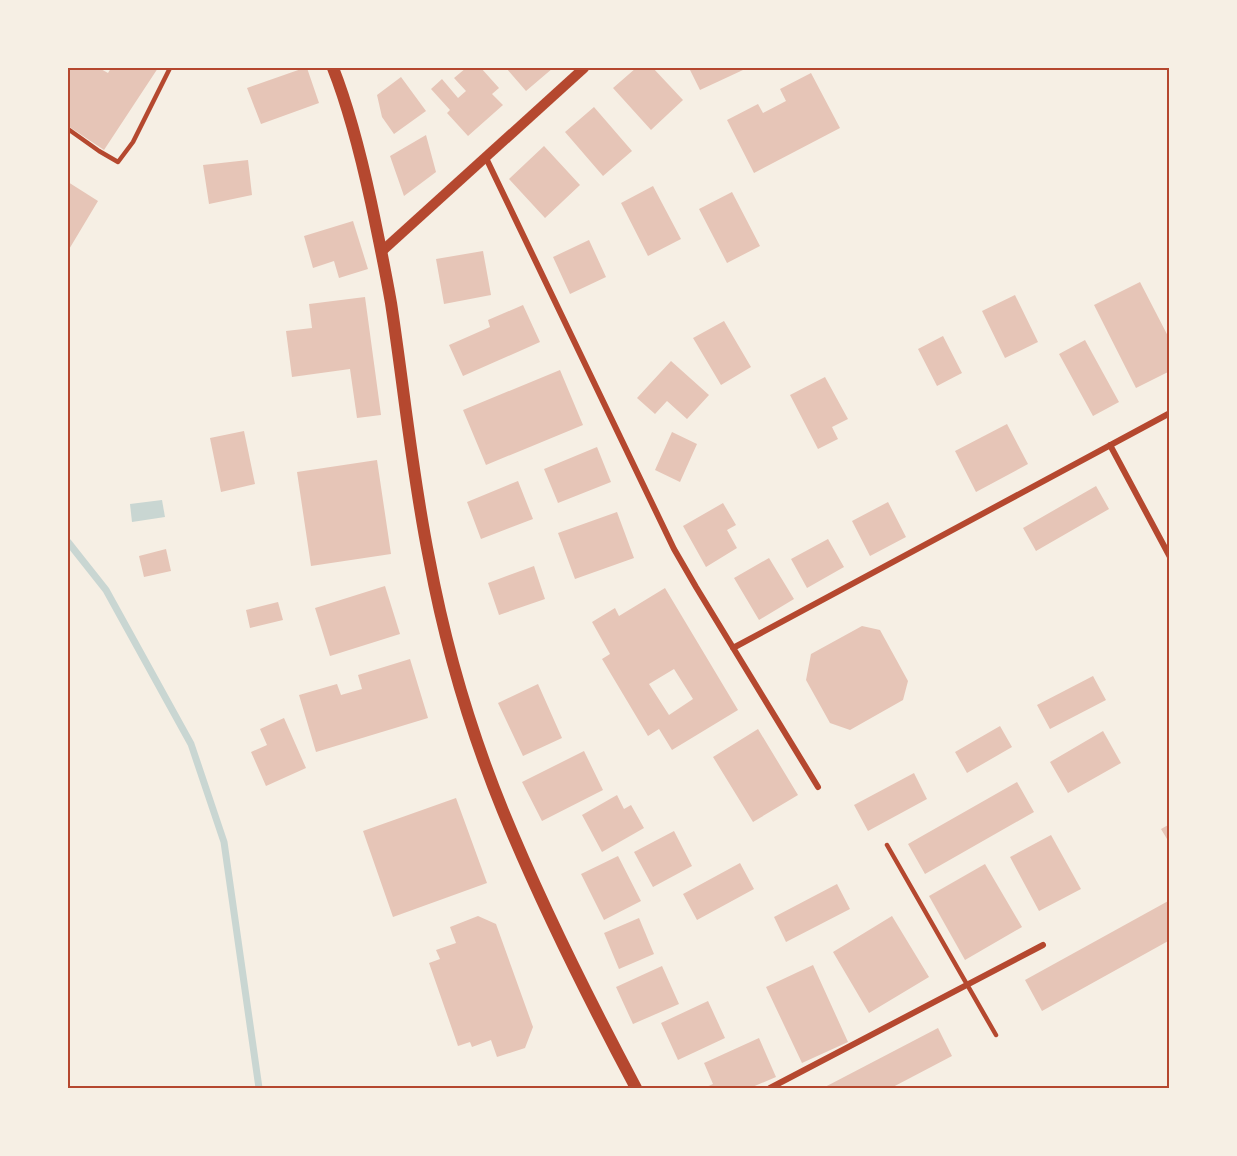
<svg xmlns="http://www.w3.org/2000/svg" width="1237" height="1156" viewBox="0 0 1237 1156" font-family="Jost,sans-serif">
<rect width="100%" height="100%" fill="#f6efe4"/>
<!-- water -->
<path fill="#c9d6d2" d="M162 500 165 517 132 522 130 504Z"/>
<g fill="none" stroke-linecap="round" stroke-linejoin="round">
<!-- stream -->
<path stroke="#c9d6d2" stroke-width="7" d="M68 542 106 590 191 744 224 842 259 1088"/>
</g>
<!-- building -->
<path fill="#e6c5b7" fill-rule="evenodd" d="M68 68H99L108 73 111 68H158L104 150 68 126Z
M304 68H307L319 103 261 124 247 88Z
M466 68H481L499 88 492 94 503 105 468 136 447 113 450 110 431 89 442 79 458 98 466 91 454 78Z
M506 68H553L526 91Z
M636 68H653L683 100 651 130 613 88Z
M689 68H742L743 70 700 90Z
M811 73 840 128 754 173 727 120 758 104 763 113 786 101 780 89Z
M401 77 426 111 394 134 382 117 377 95Z
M594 107 632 151 603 176 565 132Z
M426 135 436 172 404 196 390 156Z
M544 146 580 185 545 218 509 179Z
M248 160 252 195 209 204 203 165Z
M68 182 98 201 68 251Z
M653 186 681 239 648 256 621 203Z
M732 192 760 246 727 263 699 209Z
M353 221 368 269 339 278 334 261 313 268 304 236Z
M589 240 606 277 570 294 553 257Z
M483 251 491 295 444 304 436 259Z
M1140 282 1170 340V371L1136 388 1094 305Z
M1015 295 1038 342 1005 358 982 311Z
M365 297 381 415 357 418 350 369 292 377 286 331 312 328 309 304Z
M523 305 540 342 463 376 449 345 490 327 488 320Z
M724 321 751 367 721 385 693 338Z
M943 336 962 373 937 386 918 349Z
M1085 340 1119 402 1093 416 1059 354Z
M671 361 709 395 687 419 667 401 655 414 637 398Z
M560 370 583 425 486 465 463 410Z
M825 377 848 419 832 427 838 439 818 449 790 395Z
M1007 424 1028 464 976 492 955 451Z
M244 431 255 484 221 492 210 438Z
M672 432 697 444 680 482 655 470Z
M597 447 611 482 558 503 544 469Z
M377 460 391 554 311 566 297 472Z
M518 481 533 519 481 539 467 502Z
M1096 486 1109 509 1036 551 1023 528Z
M888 502 906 537 870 556 852 521Z
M723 503 736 525 727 530 737 548 706 567 683 526Z
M617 512 634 558 575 579 558 533Z
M828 539 844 567 807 588 791 559Z
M166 549 171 571 144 577 139 556Z
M769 558 794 599 759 620 734 578Z
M534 566 545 599 499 615 488 583Z
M385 586 400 634 330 656 315 608Z
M665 588 738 710 672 750 659 729 648 736 602 659 610 654 592 622 615 608 619 616ZM674 669 693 699 669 715 649 684Z
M278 602 283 620 250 628 246 610Z
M862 626 880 630 908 681 903 700 850 730 830 723 806 680 811 654Z
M410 659 428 718 316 752 299 695 337 684 341 695 362 689 358 675Z
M1093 676 1106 700 1050 729 1037 705Z
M538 684 562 738 523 756 498 703Z
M284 718 306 768 266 786 251 752 267 745 260 729Z
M1000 726 1012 747 967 773 955 752Z
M758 729 798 795 753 822 713 757Z
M1103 731 1121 763 1068 793 1050 762Z
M584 751 603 790 542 821 522 782Z
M914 773 927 799 868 831 854 805Z
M1017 782 1034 812 925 874 908 844Z
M617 795 624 809 631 805 644 828 602 852 582 815Z
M456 798 487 883 393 917 363 831Z
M1170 824V844L1161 829Z
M674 831 692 866 653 887 634 852Z
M1051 835 1081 889 1039 911 1010 857Z
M618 856 641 901 604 920 581 874Z
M740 863 754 889 697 920 683 894Z
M985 864 1022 927 965 960 929 896Z
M837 884 850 909 786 942 774 917Z
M1170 900V940L1042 1011 1025 980Z
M478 916 496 924 533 1027 525 1048 497 1057 491 1040 472 1047 470 1042 458 1046 429 963 440 959 436 950 456 943 450 927Z
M892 916 929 977 869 1013 833 952Z
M639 918 654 954 619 969 604 933Z
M813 965 848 1042 802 1063 766 987Z
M662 966 679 1004 633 1024 616 987Z
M708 1001 725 1038 678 1060 661 1023Z
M938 1028 952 1056 891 1088H823Z
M759 1038 776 1077 750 1088H704L713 1084 704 1063Z"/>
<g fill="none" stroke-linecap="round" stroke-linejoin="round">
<!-- service -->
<path stroke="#b5482f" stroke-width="4.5" d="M68 129 99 151 118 162 133 142 170 68
M887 845 996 1035"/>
<!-- minor -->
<path stroke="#b5482f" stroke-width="6" d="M486 158 674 549 696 587 818 787
M1110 445 1170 557
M733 648 1170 413
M770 1088 1043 945"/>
<!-- tertiary -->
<path stroke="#b5482f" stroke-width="10" d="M381 252 584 68"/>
<!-- secondary -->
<path stroke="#b5482f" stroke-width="12" d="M333 68C350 111 361 156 371 202 378 235 385 269 391 303 404 388 412 474 429 558 445 644 470 730 503 811 542 906 588 998 636 1088"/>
</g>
<!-- border -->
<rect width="1237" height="1156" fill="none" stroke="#f6efe4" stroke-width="138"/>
<rect x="69" y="69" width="1099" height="1018" fill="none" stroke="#b5482f" stroke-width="2"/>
</svg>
